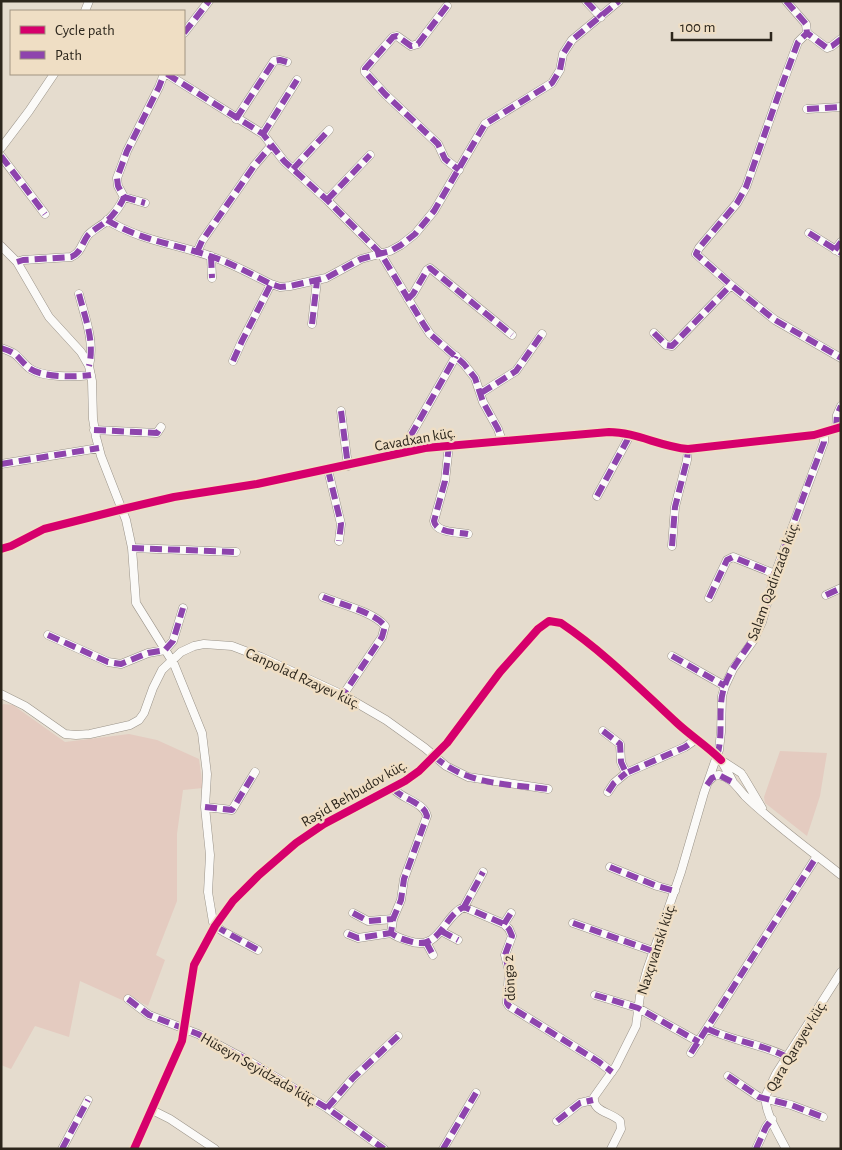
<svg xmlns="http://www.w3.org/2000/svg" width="842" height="1150" viewBox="0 0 842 1150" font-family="'Alegreya Sans',sans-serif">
<rect width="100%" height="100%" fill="#e5dcce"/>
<!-- green -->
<path fill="#e4cbc0" d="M3 704 13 705 65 742 129 734 157 740 199 759 203 788 183 790 177 834V901L156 955 165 960 148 1006 127 996 124 1001 80 981 69 1037 35 1026 11 1069 1 1065V707Z
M780 751 827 753 820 796 807 836 765 803 764 797Z"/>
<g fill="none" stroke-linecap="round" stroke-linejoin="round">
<defs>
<path id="minor" d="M586 1 601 17
M786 1 806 24 807 33
M447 6 418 44 411 46 397 36 393 37 365 69V72L385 94 438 144 445 159 459 170
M85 11 89 1
M184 33 209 1
M841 39 832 46 827 48 807 33 798 42 778 96 746 187 737 203 699 248 696 254 731 285 775 320 841 358
M167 74 263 134 284 161 327 200 381 254 424 325 430 334 464 364 475 378 483 402 498 429 502 441
M807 109 841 107
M236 119 274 61 280 60 287 62
M263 134 297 80
M1 148 29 111 54 74
M1 156 45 214
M293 169 329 130
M124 197 145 203
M327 200 370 155
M107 220C139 240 175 244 210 256 231 263 251 274 271 284L280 287 290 286 326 278 361 259 390 251 401 245 415 234 434 211 485 124 552 83 560 70 563 54 572 40 619 1
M809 233 841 253
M1 246 17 262 49 317 81 352 89 366 92 381 93 419 96 437 101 456 126 520 132 548 136 603 174 664 202 733 207 774 205 807 210 855 208 892 213 922 215 926 224 932 258 950
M835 250 841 242
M197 252 202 241 254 166 271 146
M211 256 212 278
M17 262 23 260 71 257C81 253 82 243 88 235 94 229 101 226 108 220 114 214 121 205 124 197L118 186 117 178 127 151 159 87 164 74
M79 294C85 318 95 341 89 366
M408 299 413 294 427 270 430 268 512 335
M312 324 317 281
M654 333 666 345 672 346 731 285
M1 348C20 354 16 357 29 368 42 378 76 377 91 375
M233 361 242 341 271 284
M481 393 516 371 542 334
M341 411 348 466
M836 429 837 415 841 406
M94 430 157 433 161 427
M449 445 445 481 434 521C436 533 457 532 468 534
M405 453 407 442 456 356
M1 464 99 448
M328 470 341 524 339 541
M597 496 630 435
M672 546 675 507 687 460 688 449
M132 548 236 552
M1 549 11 546 44 529 123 509 174 497 257 484 425 448 609 432C636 432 661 447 688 449L814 435 841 427
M826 595 841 588
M323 597C340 604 374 612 385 626L382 637 343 695
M709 598 727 560 733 557 775 574
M48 635 108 662 121 664 148 653 165 650 173 641 183 608
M672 656 725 686
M1 694 25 706 65 734 76 735 90 734 130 725 139 720 144 713 153 688 162 670 181 652 194 646 204 644 232 646 261 657 343 695 386 720 425 748 446 766 468 777 548 789
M603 731 620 744 621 762 626 773 685 747 695 740
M743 776 762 808
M732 780 721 760 741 773
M709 781 714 776 719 775C731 777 737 787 745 796 775 825 809 849 841 875
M393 788C401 799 424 802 427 816L404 879 401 900 393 919 391 933C396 937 402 939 409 941 440 952 443 916 464 907L504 924 509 929 512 936 505 955 509 971 507 1003 509 1006 599 1062 612 1072
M608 792 614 783 626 773
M205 807 232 810 255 772
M610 867 657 886 675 891
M464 907 483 872
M353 913 368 921 393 919
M573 923 653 951
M504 924 511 913
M441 931 458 940
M348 934 358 938 391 933
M426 942 433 955
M595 995 638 1008 699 1042
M128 999 149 1015 198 1034 249 1061 327 1108 384 1149
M708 1029C733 1041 762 1044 787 1057
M691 1053 817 856
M728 1076 759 1097 791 1105 823 1117
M327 1108 353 1078 398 1036
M152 1110 170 1119 215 1149
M557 1121 580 1103 593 1100
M62 1149 88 1100
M134 1149 182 1041 194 965 215 926 233 901 259 875 296 843 324 824 405 781 419 771 447 743 500 672 538 629 549 621 561 623C604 652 638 687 677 723 691 736 707 746 721 760
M443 1149 476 1093
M611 1149 621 1129 620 1121C611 1112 592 1112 594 1097L616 1066 636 1026 640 996 647 970 681 872 704 793 719 750 721 732 722 696 725 686 733 669 753 641 762 622 775 574 824 442V433
M756 1149 766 1127 772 1119
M786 1149C779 1135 763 1110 766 1095L776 1074 841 972"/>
</defs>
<!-- minor casing -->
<use href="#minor" stroke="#9a9389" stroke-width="9"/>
<!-- minor -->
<use href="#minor" stroke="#fbfaf8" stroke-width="8"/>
<!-- quiet -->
<path stroke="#8e44ad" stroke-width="6" stroke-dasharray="12 6" stroke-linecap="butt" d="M586 1 601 17
M786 1 806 24 807 33
M447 6 418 44 411 46 397 36 393 37 365 69V72L385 94 438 144 445 159 459 170
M184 33 209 1
M841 39 832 46 827 48 807 33 798 42 778 96 746 187 737 203 699 248 696 254 731 285 775 320 841 358
M167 74 263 134 284 161 327 200 381 254 424 325 430 334 464 364 475 378 483 402 498 429 502 441
M807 109 841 107
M236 119 274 61 280 60 287 62
M263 134 297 80
M1 156 45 214
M293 169 329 130
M124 197 145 203
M327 200 370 155
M107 220C139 240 175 244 210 256 231 263 251 274 271 284L280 287 290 286 326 278 361 259 390 251 401 245 415 234 434 211 485 124 552 83 560 70 563 54 572 40 619 1
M809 233 841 253
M835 250 841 242
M197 252 202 241 254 166 271 146
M211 256 212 278
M17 262 23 260 71 257C81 253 82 243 88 235 94 229 101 226 108 220 114 214 121 205 124 197L118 186 117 178 127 151 159 87 164 74
M79 294C85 318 95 341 89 366
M408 299 413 294 427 270 430 268 512 335
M312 324 317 281
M654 333 666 345 672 346 731 285
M1 348C20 354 16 357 29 368 42 378 76 377 91 375
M233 361 242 341 271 284
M481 393 516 371 542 334
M341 411 348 466
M836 429 837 415 841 406
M94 430 157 433 161 427
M449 445 445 481 434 521C436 533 457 532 468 534
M405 453 407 442 456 356
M1 464 99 448
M328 470 341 524 339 541
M597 496 630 435
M672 546 675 507 687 460 688 449
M132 548 236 552
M826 595 841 588
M323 597C340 604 374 612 385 626L382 637 343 695
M709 598 727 560 733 557 775 574
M48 635 108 662 121 664 148 653 165 650 173 641 183 608
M672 656 725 686
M603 731 620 744 621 762 626 773 685 747 695 740
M434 756C466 785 507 784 548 789
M717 756C724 734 717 709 724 688 731 664 752 646 762 622 767 607 770 590 775 574 791 530 807 486 824 442V433
M707 785 712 778 719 775 734 783
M393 788C401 799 424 802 427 816L404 879 401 900 393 919 391 933C396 937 402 939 409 941 440 952 443 916 464 907L504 924 509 929 512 936 505 955 509 971 507 1003 509 1006 599 1062 612 1072
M608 792 614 783 626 773
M205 807 232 810 255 772
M610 867 657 886 675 891
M464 907 483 872
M353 913 368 921 393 919
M573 923 653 951
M504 924 511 913
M215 926 258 950
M441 931 458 940
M348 934 358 938 391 933
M426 942 433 955
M595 995 638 1008 699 1042
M128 999 149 1015 198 1034 249 1061 327 1108 384 1149
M708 1029C733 1041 762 1044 787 1057
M691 1053 817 856
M728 1076 759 1097 791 1105 823 1117
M327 1108 353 1078 398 1036
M557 1121 580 1103 593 1100
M62 1149 88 1100
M443 1149 476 1093
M756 1149 766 1127 772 1119"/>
<defs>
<path id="cycleway" d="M1 549 11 546 44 529 123 509 174 497 257 484 425 448 609 432C636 432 661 447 688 449L814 435 841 427
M134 1149 182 1041 194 965 215 926 233 901 259 875 296 843 324 824 405 781 419 771 447 743 500 672 538 629 549 621 561 623C604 652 638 687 677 723 691 736 707 746 721 760"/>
</defs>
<!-- cycleway casing -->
<use href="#cycleway" stroke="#efdec4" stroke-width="11"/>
<!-- cycleway -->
<use href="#cycleway" stroke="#d6006c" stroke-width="8"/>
</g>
<g text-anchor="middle" stroke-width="5" stroke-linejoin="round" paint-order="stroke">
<!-- street labels -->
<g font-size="15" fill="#2c261c" stroke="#efdec4">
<text transform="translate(415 439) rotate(-10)" y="5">Cavadxan küç.</text>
<text transform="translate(773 581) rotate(-70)" y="5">Salam Qədirzadə küç.</text>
<text transform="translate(303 678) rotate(25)" y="5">Canpolad Rzayev küç.</text>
<text transform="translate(354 793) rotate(-30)" y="5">Rəşid Behbudov küç.</text>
<text transform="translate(656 949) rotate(-72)" y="5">Naxçıvanski küç.</text>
<text transform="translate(509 978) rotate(-93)" y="5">döngə 2</text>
<text transform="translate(796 1046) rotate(-59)" y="5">Qara Qarayev küç.</text>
<text transform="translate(259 1069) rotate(30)" y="5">Hüseyn Seyidzadə küç.</text>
</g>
</g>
<!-- border -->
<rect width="842" height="1150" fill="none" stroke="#2c261c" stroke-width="5"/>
<!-- legend -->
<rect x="10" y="10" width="175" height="65" fill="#efdec4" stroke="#a19481"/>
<rect x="20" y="26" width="25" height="8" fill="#d6006c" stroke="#a19481"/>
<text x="55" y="35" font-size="15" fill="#2c261c">Cycle path</text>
<rect x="20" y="51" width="25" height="8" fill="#8e44ad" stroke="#a19481"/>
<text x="55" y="60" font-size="15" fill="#2c261c">Path</text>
<!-- scale -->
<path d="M672 32v8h99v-8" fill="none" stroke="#2c261c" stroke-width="2.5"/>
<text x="680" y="32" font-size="15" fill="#2c261c" stroke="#efdec4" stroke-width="4" paint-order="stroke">100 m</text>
</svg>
